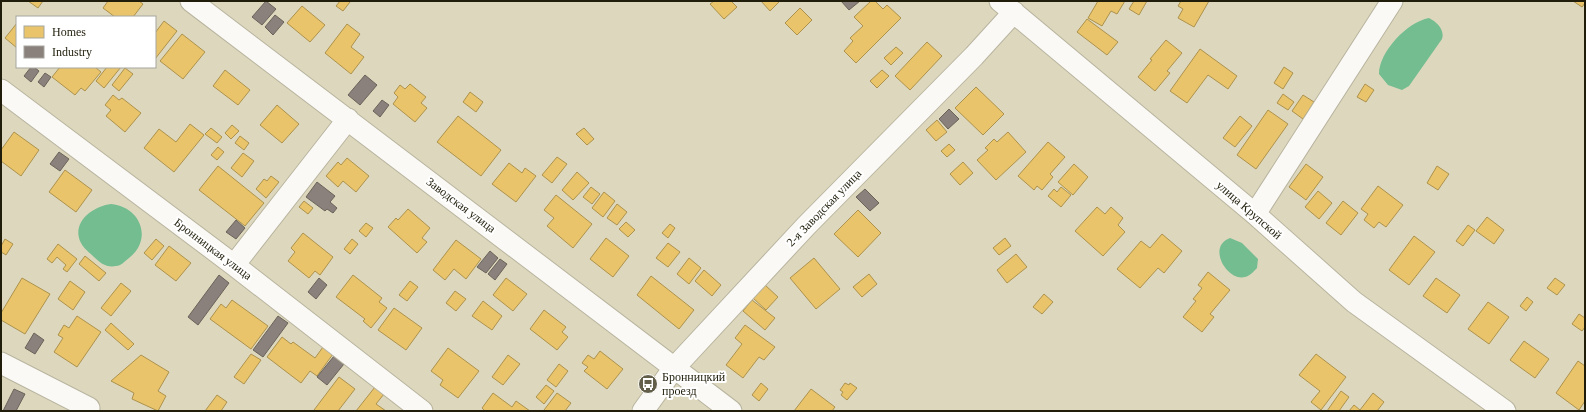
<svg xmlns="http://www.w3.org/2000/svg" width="1586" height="412" viewBox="0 0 1586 412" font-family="'Times New Roman',serif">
<rect width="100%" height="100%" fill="#ddd8bd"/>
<!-- water -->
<path fill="#73bd90" d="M1429 18C1437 22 1445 30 1442 39L1409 86 1402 90 1388 85 1379 74C1379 52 1407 22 1429 18Z
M111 204C141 207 153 239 129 258 125 261 121 266 116 266 107 268 100 263 94 257 89 252 83 248 80 241 72 221 94 206 111 204Z
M1230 238 1242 243 1258 259 1257 268C1254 271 1250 276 1245 277 1228 282 1206 247 1230 238Z"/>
<!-- homes -->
<path fill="#e9c46a" stroke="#ad924d" d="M28 1H43L38 8Z
M108 1H139L143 4 133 17H115L103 8Z
M340 1H348L350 2 343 11 336 6Z
M714 1H731L737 7 724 19 710 4Z
M761 1H780L770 11Z
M871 1H875L883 9 887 5 901 18 856 63 844 51 853 41 850 38 863 26 854 17Z
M1098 1H1125L1117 14 1111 11 1102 26 1088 18Z
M1134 1H1147L1139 15 1129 9Z
M1181 1H1209L1194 27 1178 18 1183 9 1178 6Z
M1573 1H1585V3L1582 7Z
M302 6 325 25 310 42 287 23Z
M800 8 812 20 797 35 785 23Z
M1087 19 1118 42 1107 55 1077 32Z
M164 21 177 31 155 59V33Z
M17 23V48L5 38Z
M347 24 360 34 351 47 364 57 351 74 325 53Z
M182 34 205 52 183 79 160 61Z
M1166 40 1182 53 1167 71 1170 73 1155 91 1138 77 1152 60 1150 59Z
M927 42 942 56 910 90 895 76Z
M896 47 903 53 891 65 884 58Z
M1200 49 1237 76 1228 89 1208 75 1187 103 1170 91Z
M60 67H95L101 72 85 91 81 88 75 95 52 77Z
M107 67H121L104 88 96 81Z
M1284 67 1293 73 1283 89 1274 83Z
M125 68 133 74 119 91 112 85Z
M225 70 250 90 238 105 213 86Z
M882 70 889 76 877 88 870 81Z
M410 84 426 97 421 103 427 108 415 122 393 104 398 97 394 93 400 85 405 89Z
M1365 84 1374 90 1366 102 1357 97Z
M976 87 1004 114 983 135 955 108Z
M470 92 483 102 476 112 463 102Z
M1283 94 1294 102 1288 110 1277 103Z
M113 95 119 100 122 98 141 113 125 132 106 116 111 110 105 105Z
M1303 95 1314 102 1303 119 1292 111Z
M277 105 299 124 282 143 260 125Z
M1268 110 1288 124 1256 169 1237 155Z
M458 116 501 150 481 176 437 142Z
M1240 116 1252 126 1235 147 1223 138Z
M937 120 947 132 936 141 926 130Z
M190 124 204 135 174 172 144 148 159 129 176 142Z
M232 125 239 131 231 139 225 133Z
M211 128 222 137 217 143 205 134Z
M584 128 594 139 587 145 576 134Z
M14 132 39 150 21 176 1 161V150Z
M1008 132 1026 152 996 180 977 160 988 150 985 148 994 139 997 142Z
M240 136 249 143 244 150 235 143Z
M1048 142 1065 157 1050 174 1053 177 1042 190 1037 186 1034 190 1018 176Z
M949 144 955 150 947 157 941 151Z
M218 147 224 152 217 160 211 155Z
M243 153 254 161 242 177 231 168Z
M557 157 567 164 552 183 542 175Z
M347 158 369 176 356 192 343 181 338 187 326 176 338 162 341 165Z
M963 162 973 173 960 185 950 174Z
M509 163 522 173 525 168 536 176 516 202 492 184Z
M1074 164 1088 177 1073 195 1058 182Z
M1306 164 1323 177 1306 200 1289 187Z
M218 166 264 203 245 226 199 190Z
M1437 166 1449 174 1438 190 1427 183Z
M65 170 92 190 76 212 49 192Z
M577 172 589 183 573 200 562 190Z
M271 176 279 182 266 198 256 189 264 179 267 181Z
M1378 186 1403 205 1386 227 1379 222 1374 228 1364 220 1368 214 1361 209Z
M591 187 600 194 592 204 583 197Z
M1061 187 1071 195 1061 207 1048 196 1054 189 1057 192Z
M1318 191 1332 203 1319 219 1305 207Z
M604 192 615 201 603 217 592 208Z
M556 195 592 224 573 248 547 226 554 218 544 210Z
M304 201 313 208 308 214 299 207Z
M1343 201 1358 213 1341 235 1326 223Z
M617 204 627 212 617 225 607 218Z
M1097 207 1105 214 1111 207 1123 218 1118 225 1125 232 1103 256 1075 231Z
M408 209 430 228 422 238 427 242 417 253 388 227 396 218 398 220Z
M858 210 881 233 858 257 834 234Z
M1487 217 1504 230 1494 244 1476 231Z
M626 222 635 230 628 237 619 229Z
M366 223 373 228 366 237 359 231Z
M670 224 675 228 668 238 662 233Z
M1468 225 1475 230 1463 246 1456 241Z
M303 233 333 257 320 275 315 271 309 278 288 261 295 252 291 248Z
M1162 234 1182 251 1164 273 1158 268 1140 288 1117 269 1141 241 1150 248Z
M1414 236 1435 252 1409 285 1389 270Z
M606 238 629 256 613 277 590 259Z
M1005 238 1011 246 999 255 993 248Z
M5 239 13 244 6 255 1 252V246Z
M156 239 164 246 152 260 144 253Z
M352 239 358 244 350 254 344 249Z
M456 240 481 259 466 279 454 269 445 280 433 270Z
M668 243 680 252 668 267 656 258Z
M58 244 77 259 67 272 63 269 66 265 57 257 52 263 47 259Z
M169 246 191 263 176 281 155 265Z
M1016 254 1027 267 1007 283 997 270Z
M85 256 106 273 99 281 79 264Z
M689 258 701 268 689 284 677 274Z
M814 258 840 289 816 309 790 278Z
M704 270 721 285 712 296 695 281Z
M1208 272 1230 290 1210 314 1214 317 1202 332 1183 317 1196 301 1193 299 1202 288 1198 285Z
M869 274 877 284 862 297 853 287Z
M353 275 382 298 379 302 387 308 371 328 363 321 365 319 336 297Z
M651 276 694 310 679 329 637 295Z
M22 278 50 294 25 334 1 320V313Z
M506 278 527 294 513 311 493 295Z
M1436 278 1460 295 1447 313 1423 296Z
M1555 278 1565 285 1557 295 1547 288Z
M70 281 85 292 73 310 58 299Z
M410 281 418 287 407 301 399 295Z
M121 283 131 291 111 316 101 308Z
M765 285 778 297 766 310 753 298Z
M455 291 466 299 456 311 446 303Z
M1044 294 1053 302 1042 314 1033 307Z
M1527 297 1533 302 1526 311 1520 306Z
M232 300 268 326 251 349 210 319 221 304 226 308Z
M752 300 775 318 765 330 743 311Z
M483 301 502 316 492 330 472 316Z
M1488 302 1509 317 1489 344 1468 329Z
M394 308 422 328 406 350 378 330Z
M544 310 566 327 562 332 568 337 557 350 530 329Z
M1579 314 1585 318V327L1582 331 1572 324Z
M77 316 101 332 77 367 54 352 63 338 58 335 64 325 69 328Z
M111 323 134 344 128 350 105 330Z
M745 325 775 347 764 360 759 357 743 378 726 365 742 344 735 338Z
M282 337 291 344 293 342 315 358 323 347 333 354 317 376 310 371 301 383 267 357Z
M1524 341 1549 359 1535 378 1510 360Z
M448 348 479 371 458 398 440 385 443 380 431 371Z
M600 351 623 369 607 389 584 371 588 367 582 363 588 355 594 359Z
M251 354 261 360 244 384 234 377Z
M1316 354 1346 377 1321 410 1311 402 1320 391 1299 375Z
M141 355 169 372 158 391 166 396 158 411 132 399 134 393 111 381Z
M508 355 520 364 503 385 492 377Z
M1578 361 1585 366V401L1579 410 1556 393Z
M559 364 568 371 556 387 547 380Z
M339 377 355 389 338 411H316L314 410Z
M761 383 768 389 759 401 752 395Z
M845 383 849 385 850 383 857 388 847 400 841 395 843 392 840 390Z
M546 385 554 391 544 404 536 397Z
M375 387 384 394 376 404 386 411H356Z
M811 389 835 407 832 411H794Z
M1341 391 1349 397 1339 411H1327Z
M493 393 512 407 516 401 530 411H485L482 408Z
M557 393 571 403 565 411H546L544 410Z
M1373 393 1384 402 1377 411H1349L1354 405 1360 410Z
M217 395 227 402 221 411H205Z"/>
<!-- industry -->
<path fill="#8a817c" stroke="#6a635a" d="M266 1 276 9 262 25 252 17Z
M841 1H860L849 10Z
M275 15 284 22 273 35 265 27Z
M31 67H34L39 71 31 82 24 76Z
M45 73 51 77 44 87 38 82Z
M365 75 377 85 360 105 348 95Z
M382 100 389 105 380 117 373 111Z
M949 109 959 119 948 129 939 119Z
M59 152 69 159 60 171 50 164Z
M317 182 335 196 330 202 337 208 333 213 327 209 325 211 306 197Z
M865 189 879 203 870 211 856 197Z
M236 220 245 228 236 239 226 232Z
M490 251 498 258 486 273 477 267Z
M500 259 507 264 495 280 488 274Z
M219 275 229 283 198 325 188 317Z
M319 278 327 285 316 299 308 292Z
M278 316 288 323 263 357 253 350Z
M34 333 44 340 35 354 25 348Z
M334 356 344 364 327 385 317 377Z
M14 389 25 394 16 411H3Z"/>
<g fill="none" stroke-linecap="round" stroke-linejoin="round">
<defs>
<path id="street" d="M191 1 731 411
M1000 1 1255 214 1354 302 1505 411
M1 90 234 265 422 411
M1255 214 1392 1
M234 265 348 119
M1 363 89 408 87 411
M643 411 674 368 806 226 974 56 1014 12"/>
</defs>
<!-- street casing -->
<use href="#street" stroke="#b8b49f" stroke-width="23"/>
<!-- street -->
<use href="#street" stroke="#faf9f5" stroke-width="21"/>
</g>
<!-- icons -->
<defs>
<symbol id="bus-disc" viewBox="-11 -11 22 22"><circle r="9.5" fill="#625e49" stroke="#fff"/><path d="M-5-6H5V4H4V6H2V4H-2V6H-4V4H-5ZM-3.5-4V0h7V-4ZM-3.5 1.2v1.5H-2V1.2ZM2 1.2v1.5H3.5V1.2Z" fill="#fff"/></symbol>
</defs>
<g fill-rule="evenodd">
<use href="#bus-disc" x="637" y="373" width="22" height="22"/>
</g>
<g text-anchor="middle" stroke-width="4" stroke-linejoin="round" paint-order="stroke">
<!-- street labels -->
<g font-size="12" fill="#201d0a" stroke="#fff">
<text transform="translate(461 205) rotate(37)" y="4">Заводская улица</text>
<text transform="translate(824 208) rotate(-46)" y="4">2-я Заводская улица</text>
<text transform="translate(1249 210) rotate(41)" y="4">улица Крупской</text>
<text transform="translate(213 249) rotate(37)" y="4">Бронницкая улица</text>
</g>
<!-- poi labels -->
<g font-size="12" fill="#201d0a" stroke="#fff" text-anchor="start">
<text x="662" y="381">Бронницкий<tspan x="662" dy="14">проезд</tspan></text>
</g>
</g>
<!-- border -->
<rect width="1586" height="412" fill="none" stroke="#201d0a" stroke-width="4"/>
<!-- legend -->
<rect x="16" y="16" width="140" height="52" fill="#ffffff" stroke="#a6a59d"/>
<rect x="24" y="26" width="20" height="12" fill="#e9c46a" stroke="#a6a59d"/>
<text x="52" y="36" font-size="12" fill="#201d0a">Homes</text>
<rect x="24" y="46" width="20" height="12" fill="#8a817c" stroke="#a6a59d"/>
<text x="52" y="56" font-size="12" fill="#201d0a">Industry</text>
</svg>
